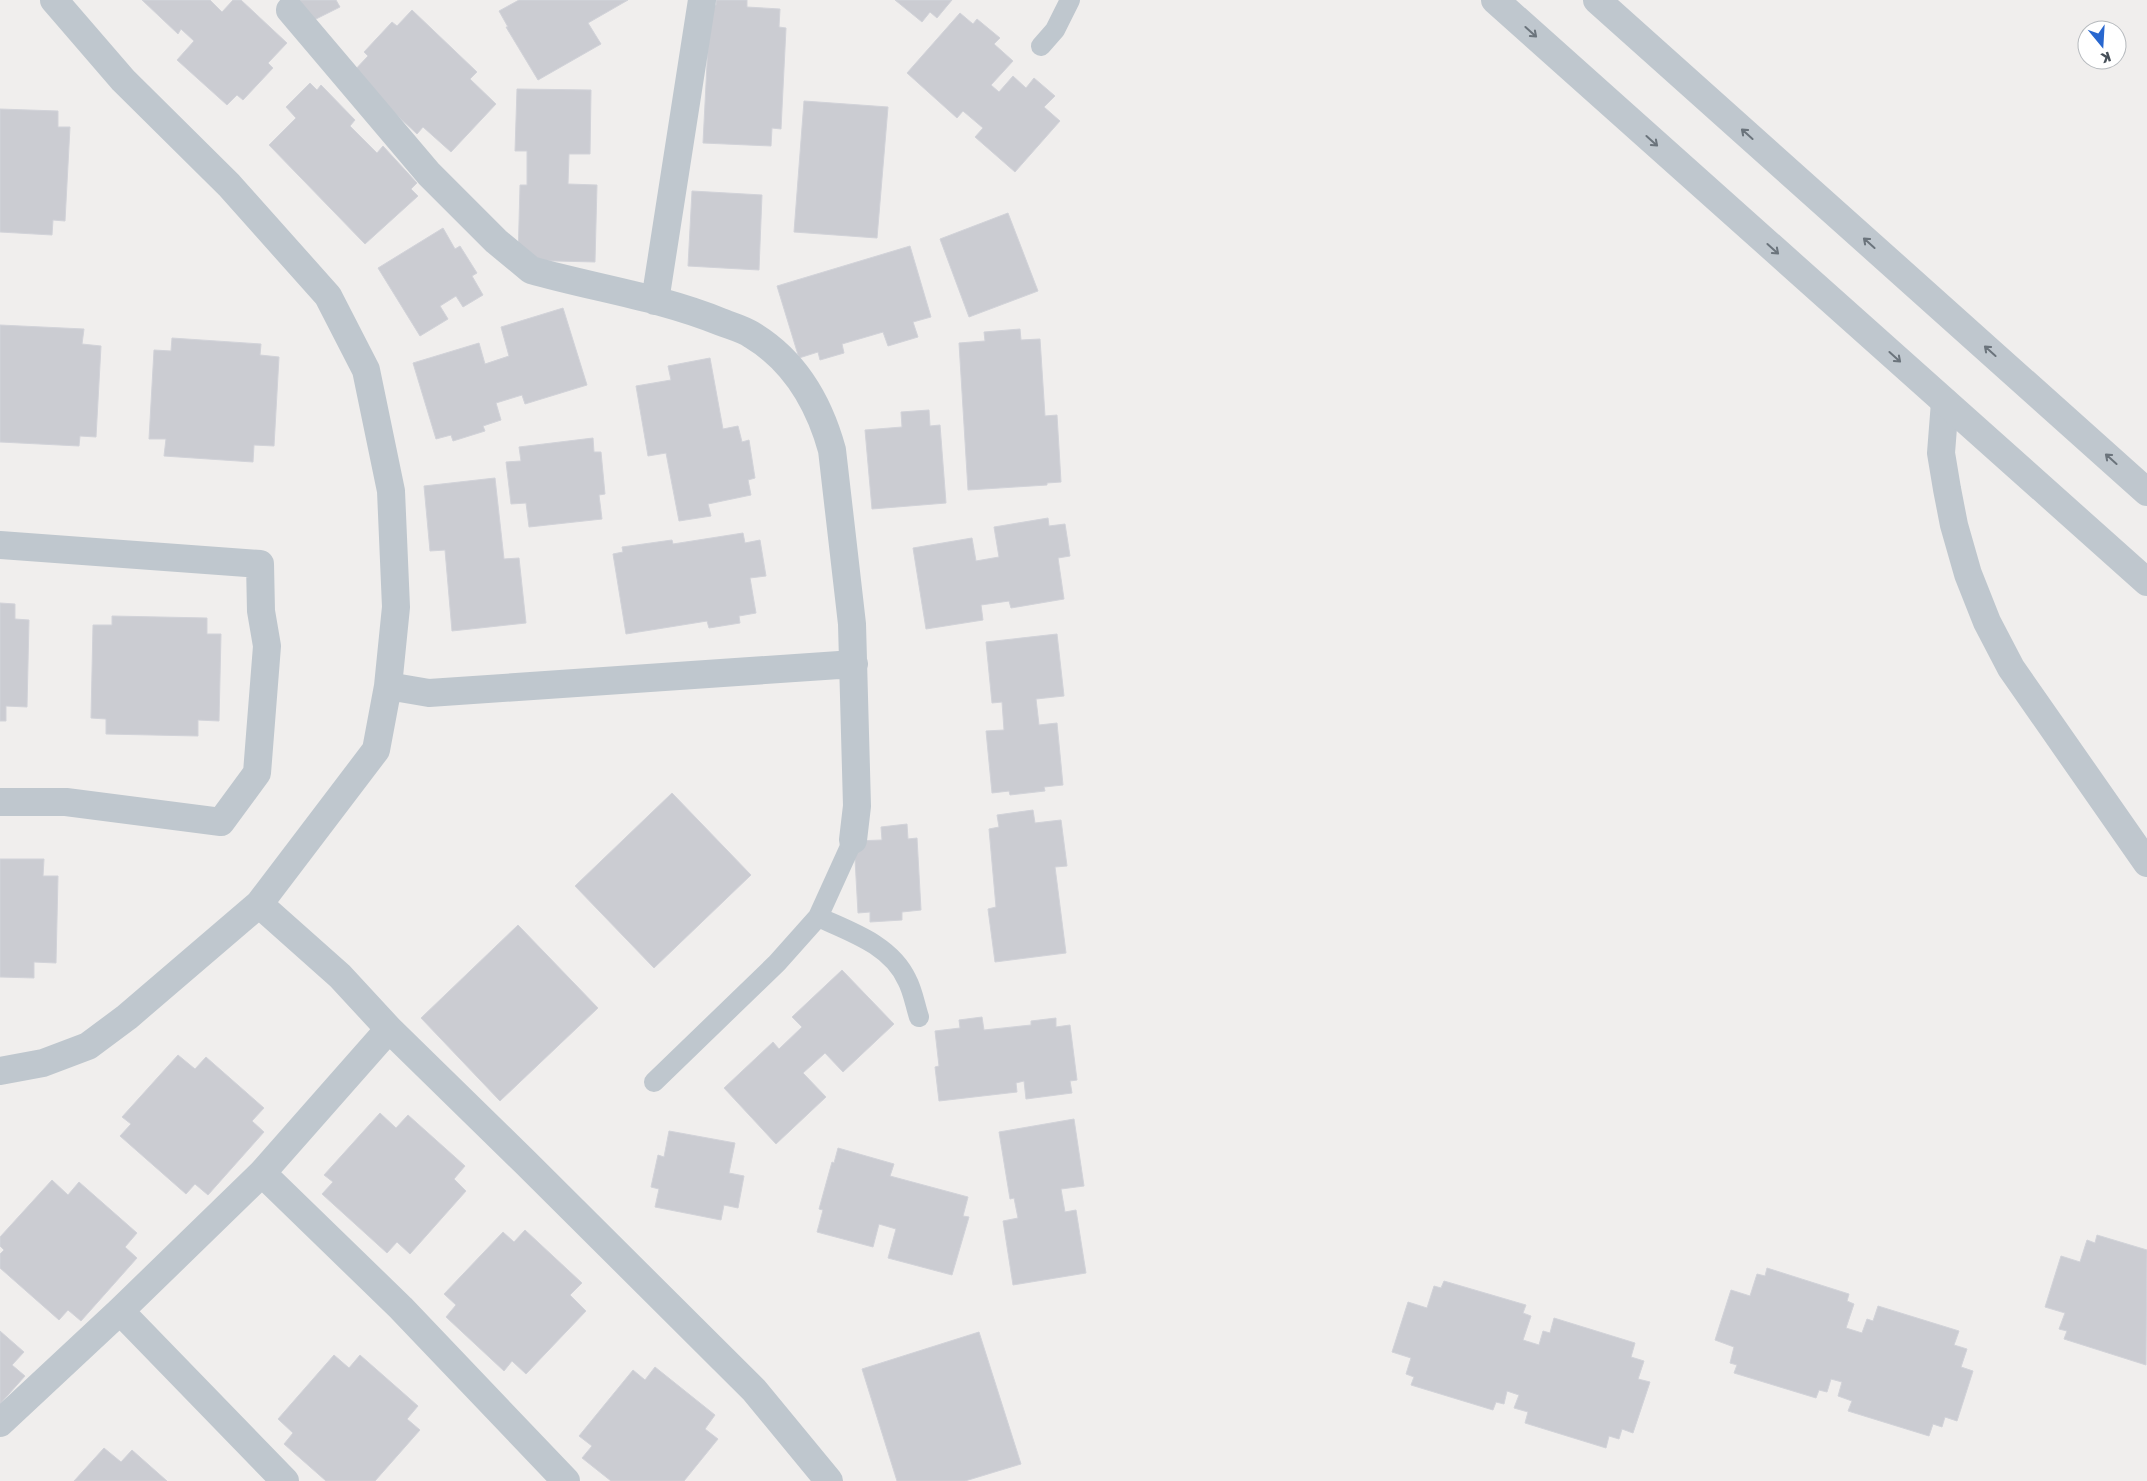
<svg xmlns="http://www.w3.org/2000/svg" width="2147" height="1481" viewBox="0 0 2147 1481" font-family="Rubik,sans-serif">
<rect width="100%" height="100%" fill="#f0eeed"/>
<!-- building -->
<path fill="#cbccd2" stroke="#d2d3d9" d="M142 0H210L222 12 233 0H241L287 43 268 63 273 68 243 100 237 95 227 105 177 60 194 41 181 29 178 34Z
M299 0H336L340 7 310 22Z
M519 0H628L588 23 601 44 538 80 506 27H508L499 11Z
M716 0H747V7L780 9 779 27 786 28 781 129 772 128 771 146 703 143 710 5H716Z
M895 0H952L937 18 930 12 922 22Z
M412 10 477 72 470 79 496 104 451 152 423 127 417 134 352 73 368 56 364 52 392 22 397 26Z
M960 13 973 24 977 19 1000 38 994 44 1013 61 991 85 999 92 1013 76 1026 88 1034 78 1055 96 1044 107 1060 121 1015 172 975 137 983 128 963 111 957 118 907 73Z
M310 83 317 90 321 85 355 120 350 126 377 153 383 146 417 183 411 189 418 196 365 244 269 145 296 118 286 107Z
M517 89 591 90 590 154H569L568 184 597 185 595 262 518 260 520 185H527V151H515Z
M804 101 888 107 877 238 794 232Z
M0 109 58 111V127H70L65 221 53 220 52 235 0 232Z
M692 191 762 195 759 270 688 266Z
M1008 213 1038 291 969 317 940 239Z
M443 228 455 249 460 246 477 273 472 276 483 295 463 307 456 296 440 306 448 319 420 336 378 268Z
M910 246 931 317 913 322 918 337 888 346 883 332 842 344 844 353 820 360 818 352 799 358 777 286Z
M563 308 587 385 525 404 522 395 496 403 501 420 483 426 485 431 453 441 451 435 436 439 413 363 479 343 485 364 509 356 501 327Z
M0 325 84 329 82 344 101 346 96 437 80 436 79 446 0 442Z
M1020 329 1021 340 1040 339 1045 416 1057 415 1061 482 1047 483V485L968 490 959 343 985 341 984 332Z
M172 338 261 344 260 355 279 357 274 446 254 445 253 462 164 456 166 439H149L154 350 171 351Z
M710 358 723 429 738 426 742 442 749 440 755 478 748 480 751 495 708 504 711 516 679 521 666 453 648 456 636 386 671 380 668 366Z
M929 410 930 426 940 425 946 503 872 509 865 430 902 427 901 412Z
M593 438 594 452H601L605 494 599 495 602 519 529 527 526 503 511 504 506 462 521 461 519 447Z
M495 478 504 559 519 558 526 623 452 631 445 550 430 551 424 486Z
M1048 518 1049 526 1065 524 1070 556 1058 558 1064 599 1011 608 1009 601 981 605 983 620 926 629 913 548 972 538 976 561 999 557 994 527Z
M743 533 745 543 760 540 766 576 750 578 756 613 739 616 740 623 709 628 707 621 626 634 613 554 623 552 622 547 672 540 673 544Z
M0 603 15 604V619L29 620 27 707 6 706V721H0Z
M112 616 207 618V634H221L219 721 198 720V736L106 734V719L91 718 93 625H112Z
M1057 634 1064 696 1036 699 1039 725 1057 723 1063 785 1044 787 1045 791 1010 795 1009 791 992 793 986 731 1004 730 1002 702 992 703 986 642Z
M672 793 751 875 654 968 575 886Z
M1033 810 1035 823 1061 820 1067 866 1055 867 1066 953 995 962 988 909 996 907 989 829 999 827 997 815Z
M907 824 908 839 917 838 921 910 902 912V920L870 922V912L858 913 854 841 882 840 881 827Z
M0 859H44L43 876H58L56 963 34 962V978L0 977Z
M518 925 598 1008 500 1101 421 1018Z
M842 970 894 1024 843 1072 825 1053 803 1073 826 1097 776 1144 724 1088 773 1042 779 1049 802 1027 792 1017Z
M982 1017 984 1030 1031 1025V1021L1056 1018V1027L1070 1025 1077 1080 1070 1081 1072 1093 1026 1099 1024 1081 1016 1083 1017 1092 939 1101 935 1067 939 1066 935 1031 960 1028 959 1020Z
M178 1055 195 1069 206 1057 264 1108 252 1121 264 1132 208 1195 195 1184 186 1194 120 1136 131 1124 122 1117Z
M380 1113 396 1128 408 1115 465 1166 454 1179 466 1191 410 1254 397 1242 387 1253 322 1194 333 1182 324 1175Z
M1074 1119 1084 1186 1061 1189 1065 1212 1076 1210 1086 1273 1013 1285 1003 1221 1018 1218 1014 1198 1010 1199 999 1132Z
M669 1131 735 1143 729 1173 744 1176 738 1208 724 1205 721 1220 655 1207 659 1189 651 1187 658 1155 664 1157Z
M838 1148 894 1164 890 1176 968 1197 963 1216 969 1217 952 1275 888 1258 896 1229 879 1224 873 1247 817 1232 823 1210 819 1209 832 1162 834 1163Z
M52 1180 68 1195 79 1182 137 1233 125 1247 137 1258 81 1321 68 1310 59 1320 0 1268V1254L4 1250 0 1246V1237Z
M525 1230 582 1283 570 1295 586 1311 526 1374 512 1361 504 1371 446 1317 456 1305 444 1294 503 1232 514 1242Z
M2097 1235 2147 1250 2146 1365 2064 1339 2067 1331 2059 1329 2065 1313 2045 1307 2061 1256 2080 1262 2087 1240 2095 1243Z
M1767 1268 1849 1294 1847 1301 1854 1304 1846 1328 1862 1333 1867 1319 1873 1321 1878 1306 1959 1331 1954 1345 1967 1349 1961 1367 1973 1371 1957 1421 1945 1417 1942 1427 1933 1424 1929 1436 1848 1411 1852 1401 1838 1396 1842 1382 1831 1379 1827 1392 1819 1390 1816 1398 1734 1373 1737 1365 1730 1363 1734 1347 1715 1340 1731 1290 1750 1296 1757 1274 1765 1276Z
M1444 1281 1526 1305 1523 1313 1531 1316 1523 1340 1539 1345 1543 1331 1550 1333 1554 1318 1635 1343 1631 1357 1644 1361 1638 1379 1650 1382 1633 1433 1622 1429 1619 1439 1609 1436 1606 1448 1525 1423 1528 1412 1514 1408 1519 1395 1507 1391 1504 1404 1496 1402 1493 1410 1411 1385 1414 1377 1406 1374 1411 1358 1392 1352 1408 1302 1427 1308 1434 1286 1441 1288Z
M0 1331 24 1352 12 1365 25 1376 0 1404Z
M979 1332 1021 1464 965 1481H897L862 1369Z
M334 1355 349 1368 360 1355 418 1406 407 1419 420 1430 375 1481H326L284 1444 293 1433 278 1419Z
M655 1367 715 1415 705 1429 718 1439 684 1481H611L582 1458 592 1446 579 1436 633 1370 645 1380Z
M104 1448 121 1462 132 1450 167 1481H74Z"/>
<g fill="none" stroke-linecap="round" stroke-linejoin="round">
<!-- service -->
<path stroke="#bfc7ce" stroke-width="20" d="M1041 46 1055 30 1070 0
M818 917C851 932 891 945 907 980 913 991 915 1005 919 1017
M654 1082 777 963 818 917 853 840"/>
<!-- minor -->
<path stroke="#bfc7ce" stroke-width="28" d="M290 10 429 174 496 241 531 270C594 288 660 297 721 322 731 326 743 329 752 335 795 361 819 403 832 450L852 624 857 806 853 840
M655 301 702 0
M1945 402 1941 453 1947 489 1954 525 1968 574 1987 622 2011 668 2147 863
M0 545 260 564 261 611 267 646 257 773 221 822 66 802H0
M388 686 429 693 854 664
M259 904 340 976 389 1029 525 1162 754 1390 829 1481
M0 1071 43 1063 88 1046 127 1017 259 904 376 750 388 686 396 607 391 491 366 370 328 296 229 185 123 80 54 0
M262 1173 401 1308 566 1481
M120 1311 285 1481
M0 1423 120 1311 262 1173 389 1029"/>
<!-- tertiary -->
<path stroke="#bfc7ce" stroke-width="28" d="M1495 0 2147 582
M1597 0 2147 492"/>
</g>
<!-- one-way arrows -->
<defs><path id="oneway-shaft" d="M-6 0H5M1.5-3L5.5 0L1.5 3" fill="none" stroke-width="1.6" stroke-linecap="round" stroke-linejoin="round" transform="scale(1.25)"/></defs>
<g stroke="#6b747c">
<use href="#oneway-shaft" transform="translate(1531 32) rotate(42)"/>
<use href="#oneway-shaft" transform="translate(1747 134) rotate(-138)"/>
<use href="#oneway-shaft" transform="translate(1652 141) rotate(42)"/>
<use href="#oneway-shaft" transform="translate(1869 243) rotate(-138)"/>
<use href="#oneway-shaft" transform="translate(1773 249) rotate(42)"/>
<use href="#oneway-shaft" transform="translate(1990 351) rotate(-138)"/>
<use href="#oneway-shaft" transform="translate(1895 357) rotate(42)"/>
<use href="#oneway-shaft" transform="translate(2111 459) rotate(-138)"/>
</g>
<!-- north arrow -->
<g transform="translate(2102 45) rotate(162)"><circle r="24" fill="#ffffff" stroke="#b5b9bd"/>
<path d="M0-4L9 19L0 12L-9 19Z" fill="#2867cf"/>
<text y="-8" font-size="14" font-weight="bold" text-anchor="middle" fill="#475059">K</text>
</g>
</svg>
